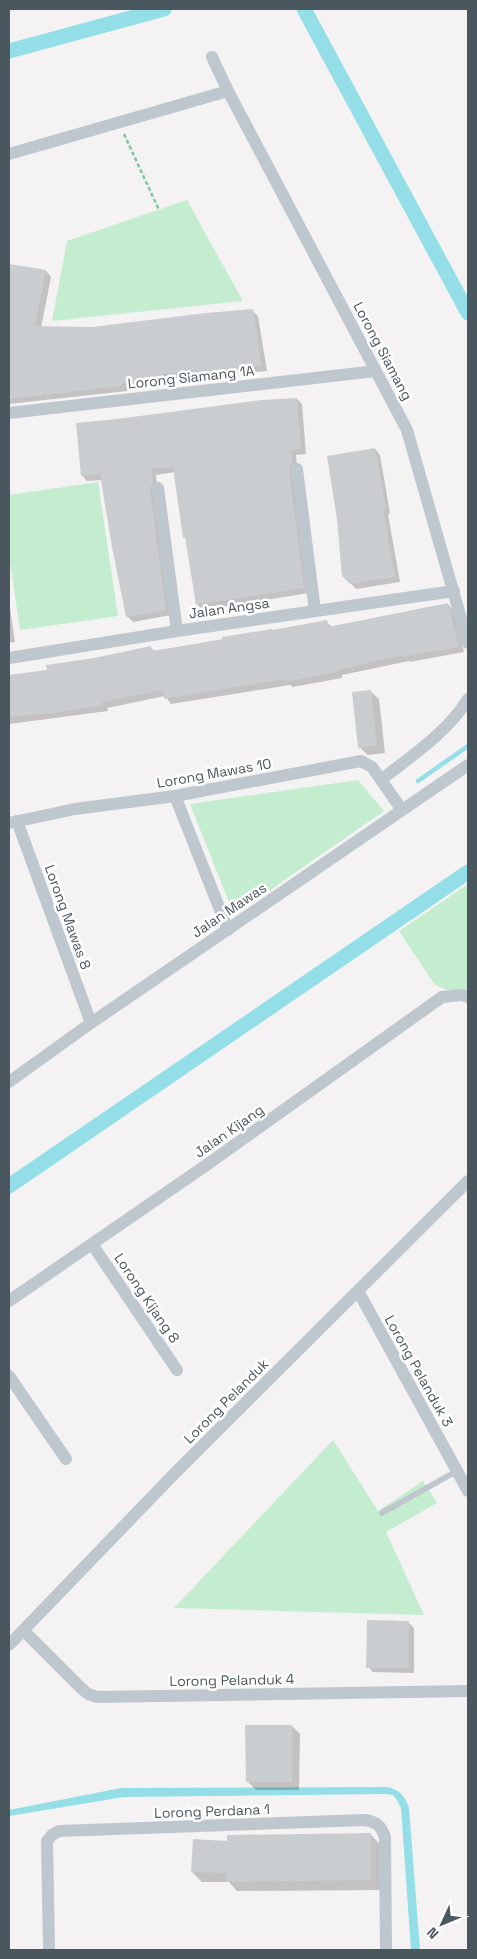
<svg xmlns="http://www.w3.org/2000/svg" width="477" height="1959" viewBox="0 0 477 1959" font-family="'Space Grotesk',sans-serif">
<rect width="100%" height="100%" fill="#f4f2f2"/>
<!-- green -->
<path fill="#c4edcf" d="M187 200 243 301 52 321 67 241Z
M98 482 118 616 20 630 9 555V495Z
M358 780 384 811 234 915 190 804Z
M468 884V998L435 985 399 931Z
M333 1440 378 1511 423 1481 437 1503 386 1532 424 1615 174 1608Z"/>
<!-- water -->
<path fill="#94dfe7" d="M387 1787C399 1789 405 1796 409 1808L420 1950H411L401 1808 397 1800 393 1795 386 1794 124 1797 9 1816V1810L121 1788Z"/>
<!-- shadow -->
<path fill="#0003" d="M9 265 46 271 51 277 41 328H92L252 311 258 316 267 371 167 379 168 384 127 388V391L9 404Z
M297 399 302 404 306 454 296 455 309 593 202 610 197 604 187 540 184 537 175 472 156 475 171 615 133 622 127 616 102 480 87 481 82 475Z
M375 449 380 455 390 513 388 514 400 582 356 589 343 575Z
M9 601 15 642 9 643Z
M448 604 453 610 464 652 410 662 409 661 342 675V678L293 687 290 685 171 704 165 696 107 708 108 711 9 724V676L49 671 94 659 151 648 155 651 326 621 332 627Z
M370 691 379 699 385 753 368 755 359 747Z
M408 1622 414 1628V1673L373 1672 368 1667Z
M292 1726 300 1734 299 1790H256L248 1782Z
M370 1834 380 1844 381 1890 237 1891 229 1882H202L192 1872Z"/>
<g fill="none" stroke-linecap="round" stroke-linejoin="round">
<!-- stream -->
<path stroke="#94dfe7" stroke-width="4.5" d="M418 781 468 746"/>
<!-- canal -->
<path stroke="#94dfe7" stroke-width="15" d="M304 9 468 313
M9 51 164 9
M9 1186 468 872"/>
</g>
<!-- building -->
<path fill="#c9cdd0" d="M9 264 46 270 35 326 92 327 206 313 253 309 262 366 162 374 163 379 122 383V386L9 399Z
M297 398 301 449 291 450 293 462 290 465 289 470 304 588 196 605 185 537 183 538 173 467 151 469 153 482 150 489 166 610 126 617 112 547 100 474 81 476 76 423 117 419 261 400Z
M375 448 386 508 383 509 395 577 350 584 342 576 337 519 327 456Z
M448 603 459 647 403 657V655L337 670V672L286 682V679L164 699 163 690 102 702 103 705 55 713 9 717V675L47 670 46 665 94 658 151 646 152 651 222 640V637L272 629 273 630 327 620 328 627Z
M371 690 377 745 358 748 352 692Z
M367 1620 409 1621V1668H366Z
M245 1725H292V1782H246Z
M371 1833V1880L226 1882V1873L191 1872 193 1839 227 1841V1835Z"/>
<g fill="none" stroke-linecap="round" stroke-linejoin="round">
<!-- path -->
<path stroke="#7ec99c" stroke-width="2.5" stroke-dasharray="4 2.5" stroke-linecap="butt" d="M124 134 159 210"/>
<!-- lane -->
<path stroke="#bec7cd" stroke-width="6" d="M382 1513 457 1471"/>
<!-- street -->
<path stroke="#bec7cd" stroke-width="12" d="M212 57 228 91 407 430 468 643
M9 154 228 91
M9 413 376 371
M297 469 315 611
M158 488 177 631
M9 658 177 631 454 591
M381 780C410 757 449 731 468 699
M175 796 228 930
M17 821 91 1023
M9 823 75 809 175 796 361 761 372 767 402 810
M9 1082 91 1023 468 765
M92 1244 177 1370
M358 1291 468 1491
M9 1301 205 1166 442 997 461 995 468 997
M9 1376 66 1459
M23 1630 81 1688 88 1694 97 1697 468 1691
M9 1645 175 1473 468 1181
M49 1950 47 1841 52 1835 59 1831 365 1820C377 1822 381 1826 385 1837L386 1950"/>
</g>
<g text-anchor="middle" stroke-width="5" stroke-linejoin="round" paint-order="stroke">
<!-- street labels -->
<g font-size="14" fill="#4a575e" stroke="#fff">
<text transform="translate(383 351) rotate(62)" y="5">Lorong Siamang</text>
<text transform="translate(191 377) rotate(-6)" y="5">Lorong Siamang 1A</text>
<text transform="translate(229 608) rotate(-8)" y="5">Jalan Angsa</text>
<text transform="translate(214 773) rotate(-10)" y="5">Lorong Mawas 10</text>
<text transform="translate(229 910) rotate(-34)" y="5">Jalan Mawas</text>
<text transform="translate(68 917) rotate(70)" y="5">Lorong Mawas 8</text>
<text transform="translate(229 1131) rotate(-35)" y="5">Jalan Kijang</text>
<text transform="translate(147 1298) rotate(56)" y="5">Lorong Kijang 8</text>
<text transform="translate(419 1371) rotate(61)" y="5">Lorong Pelanduk 3</text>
<text transform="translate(226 1401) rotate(-45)" y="5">Lorong Pelanduk</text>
<text transform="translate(232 1680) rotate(-1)" y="5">Lorong Pelanduk 4</text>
<text transform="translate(212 1811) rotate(-2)" y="5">Lorong Perdana 1</text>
</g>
</g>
<!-- border -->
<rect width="477" height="1959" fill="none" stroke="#4a575e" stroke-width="20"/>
<!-- north arrow -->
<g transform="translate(442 1924) rotate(226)" stroke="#ffffff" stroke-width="4" paint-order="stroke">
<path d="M0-4L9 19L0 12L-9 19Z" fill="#4a575e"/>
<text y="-8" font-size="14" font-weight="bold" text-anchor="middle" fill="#4a575e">N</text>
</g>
</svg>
